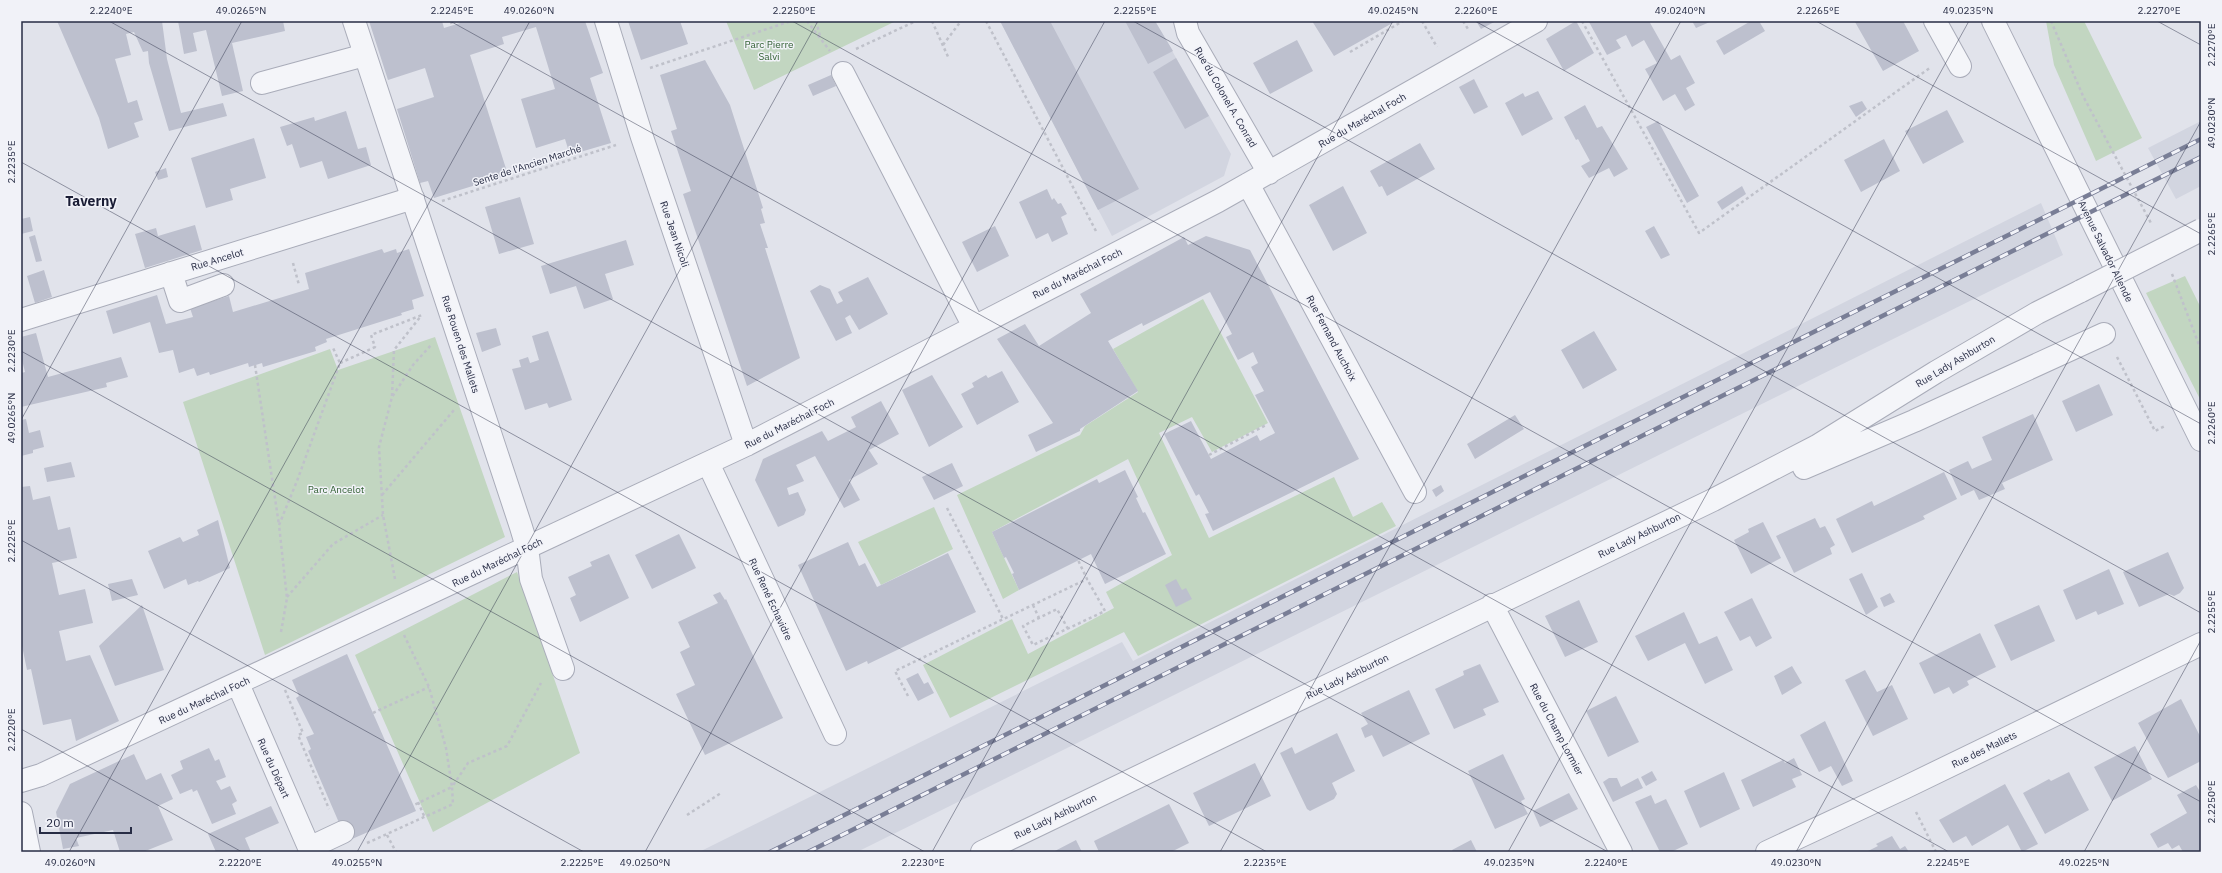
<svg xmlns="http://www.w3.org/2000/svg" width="2222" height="873" viewBox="0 0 2222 873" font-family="'IBM Plex Sans',sans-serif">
<rect width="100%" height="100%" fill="#e1e3eb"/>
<!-- built -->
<path fill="#d2d5e0" d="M1000 21H1155L1231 154 1224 176 1112 236Z
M2201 121V186L2176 199 2148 148Z
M2041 203 2063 255 857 852H699L1122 642 1133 661Z"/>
<!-- green -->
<path fill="#c2d6c1" d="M726 21H896L754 90Z
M2046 21H2084L2142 138 2096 161 2054 65Z
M2185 276 2201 308V401L2146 293Z
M1203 299 1268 423 1212 452 1192 417 1159 433 1209 538 1334 477 1353 517 1382 502 1396 526 1138 656 1124 632 950 718 923 665 1012 619 1028 654 1114 608 1106 592 1172 555 1128 459 992 532 1019 590 1003 599 957 495 1080 435 1085 426 1138 392 1113 349Z
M435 337 505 537 265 655 183 402 330 349 338 370Z
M934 507 953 549 881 585 858 542Z
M517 572 580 753 433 832 355 655Z"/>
<!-- building -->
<path fill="#bdc0ce" d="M57 21H162L167 59 181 113 223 103 227 116 169 131 149 63 148 51 143 52 134 32 126 34 131 55 115 59 128 103 137 100 143 120 134 123 139 137 108 149 99 118Z
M178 21H283L285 31 232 43 243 91 222 96 206 30 193 33 197 51 184 54Z
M369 21H442L444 28 460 23 459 21H585L603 73 590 78 611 143 570 155 565 139 536 148 521 99 555 89 536 27 502 37 504 44 470 55 508 175 434 198 428 181 420 183 397 109 434 97 425 68 388 80Z
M628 21H680L688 44 641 60Z
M1000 21H1050L1139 189 1098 210Z
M1125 21H1155L1173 51 1148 64Z
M1312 21H1396L1334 56Z
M1476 21H1496L1481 29Z
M1576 21 1594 53 1564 71 1546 39Z
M1591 21H1649L1671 60 1680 55 1695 83 1686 88 1695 105 1685 111 1675 94 1663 101 1645 69 1657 63 1644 40 1632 47 1626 35 1616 40 1621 48 1607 55 1589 22Z
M1692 21H1712L1696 28Z
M1751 21H1759L1765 31 1724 55 1716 41Z
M1857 21H1903L1919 51 1883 71 1855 22Z
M1297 40 1313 71 1270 94 1253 63Z
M1176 58 1209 116 1185 129 1153 72Z
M705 60 730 105 763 208 761 209 765 223 760 224 768 248H765L800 358 747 386 683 194 691 191 671 131 677 129 660 75Z
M831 75 836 86 813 96 808 85Z
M1474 79 1488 107 1474 114 1459 87Z
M1538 91 1553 119 1522 136 1505 103 1523 93 1525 97Z
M1862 101 1867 109 1856 117 1849 106Z
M1585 105 1597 128 1602 126 1628 169 1614 177 1609 168 1589 178 1581 166 1590 161 1578 139 1576 140 1564 117Z
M1947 110 1964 142 1923 164 1905 131Z
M346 111 358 149 366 147 371 165 328 179 322 161 300 168 292 144 287 146 280 127 314 117 315 121Z
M1658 121 1699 196 1687 203 1646 127Z
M254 138 266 178 230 189 233 200 206 208 191 158Z
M1884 139 1900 171 1861 192 1844 160Z
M1420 143 1435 169 1387 196 1382 186 1379 187 1370 171Z
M166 168 168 177 158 180 155 172Z
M1343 186 1367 233 1333 251 1309 205Z
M1742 186 1746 194 1722 210 1717 202Z
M1047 189 1052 200 1054 198 1058 204 1061 203 1067 214 1061 217 1068 234 1052 242 1048 233 1036 239 1019 202Z
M520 197 534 244 499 254 485 207Z
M30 217 33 231 21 234V219Z
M195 225 202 250 145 268 135 234 156 228 158 236Z
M995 226 1009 256 977 272 962 242Z
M1654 226 1670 255 1661 259 1645 231Z
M35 235 42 261 36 262 29 237Z
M1206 236 1250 250 1359 459 1213 531 1205 514 1209 513 1199 494 1196 496 1164 434 1191 421 1211 459 1257 435 1260 441 1275 433 1255 395 1264 391 1251 367 1258 363 1253 352 1238 360 1226 337 1232 334 1210 292 1143 326 1142 323 1108 341 1138 391 1080 429V431L1036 452 1028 435 1053 423 997 339 1025 324 1039 346 1091 313 1080 294 1184 237 1188 245Z
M626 240 634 265 605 274 613 299 584 309 576 286 550 294 541 266Z
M382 249 384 253 396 249 397 253 409 249 424 296 412 300 414 309 401 313 402 315 326 339 327 342 315 347 316 351 263 367 262 363 249 367 248 363 210 375 209 372 197 376 194 368 179 373 173 350 159 353 150 322 113 334 106 311 157 295 166 324 193 317 190 308 229 296 233 312 309 289 305 273Z
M44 270 52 297 35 303 27 276Z
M868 277 888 314 859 330 850 315 845 318 852 333 836 341 810 291 820 285 830 289 837 304 843 301 838 292Z
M496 328 501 345 482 352 476 333Z
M548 331 572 400 549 408 547 403 525 410 512 369 521 367 519 360 528 357 530 363 539 360 532 336Z
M1594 331 1617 370 1583 389 1561 350Z
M36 333 48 377 121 357 128 377 106 383 107 387 21 407V373L25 372 21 356V337Z
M1002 371 1019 402 977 425 961 394 974 387 972 383 986 375 988 378Z
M932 375 963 427 929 447 902 390Z
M2099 384 2113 415 2076 432 2062 401Z
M881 401 899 434 869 450 878 464 849 480 860 500 844 508 815 456 796 465 804 481 787 488 789 495 798 492 806 510 804 515 778 527 755 480 763 459 822 431 828 441 856 427 851 417Z
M2033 414 2053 460 2002 483 2005 489 1979 500 1974 490 1961 496 1949 470 1968 461 1972 469 1992 460 1982 437Z
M1515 415 1524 429 1475 459 1467 444Z
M26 419 29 433 40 430 44 447 33 450V453L21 456V420Z
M71 462 75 477 47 482 44 468Z
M952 463 963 486 934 500 922 477Z
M1125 470 1138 497 1136 498 1143 513 1145 512 1166 554 1105 584 1091 554 1019 590 1012 574 1014 573 1006 557 1004 558 992 532 1097 479 1099 483Z
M1944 472 1957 499 1923 516 1925 519 1852 553 1836 519 1872 501 1874 506Z
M1441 485 1444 491 1436 497 1432 490Z
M30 486 33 500 50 496 58 530 70 527 77 558 52 563 59 595 85 589 93 623 59 631 66 661 90 655 119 721 76 741 71 719 43 725 31 669 27 670 21 641V487Z
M1815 518 1820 528 1825 526 1835 545 1830 548 1832 554 1794 573 1776 536Z
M218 520 230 568 199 582 198 581 188 585 186 579 164 589 148 551 180 537 183 542 199 535 197 530Z
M1763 522 1781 558 1751 574 1734 540 1749 532 1748 529Z
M679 534 696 568 652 589 635 555Z
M848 542 859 566 865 563 877 587 948 553 976 612 868 664 867 661 846 671 798 565Z
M2168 552 2184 588 2180 593 2174 596 2169 594 2139 607 2123 572Z
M609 554 629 598 580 622 570 598 576 595 568 577 592 566 590 562Z
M2109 569 2124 604 2098 615 2096 611 2076 620 2063 590Z
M1862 573 1878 607 1866 615 1849 579Z
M132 579 138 595 112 601 108 584Z
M1176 579 1182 590 1186 588 1192 599 1176 607 1165 585Z
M720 592 725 600 726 599 783 718 705 755 676 694 695 685 680 652 690 647 678 622 718 603 713 595Z
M1890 593 1895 602 1884 607 1880 598Z
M1752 598 1772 638 1756 647 1750 636 1740 641 1724 612Z
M1579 600 1598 642 1565 657 1545 616Z
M142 605 164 670 115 686 99 646Z
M2039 605 2055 641 2011 661 1994 625Z
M1684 612 1699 644 1717 636 1733 670 1705 684 1685 643 1648 661 1635 636Z
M1980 633 1996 667 1967 681 1969 685 1953 694 1949 687 1934 694 1919 663Z
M347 654 416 811 352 839 345 823 340 825 308 751 311 749 306 737 314 734 296 698 299 696 292 680Z
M1480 664 1499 702 1483 709 1486 715 1454 729 1435 689 1464 675 1463 671Z
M1792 666 1802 683 1782 695 1774 676Z
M1865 670 1877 692 1892 685 1908 719 1873 736 1845 680Z
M918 673 924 684 928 682 934 693 918 701 906 679Z
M1409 690 1430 734 1383 757 1372 735 1365 738 1361 728 1368 724 1361 713Z
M1616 696 1639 742 1608 757 1586 711Z
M2181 699 2201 738V761L2168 778 2138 723Z
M1825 721 1853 781 1842 786 1831 766 1819 772 1800 735Z
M1337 733 1355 771 1332 783 1337 794 1334 799 1310 811 1307 809 1280 753 1292 747 1295 754Z
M2135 746 2152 779 2112 801 2094 767Z
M209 748 215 761 219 759 226 777 216 781 221 790 230 786 237 801 232 804 236 814 212 824 197 790 193 792 192 789 180 794 171 775 183 769 180 761Z
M134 754 146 780 161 773 173 799 158 806 173 840 143 852H120L113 830 76 838 79 846 63 849 56 812 70 784Z
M1503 754 1525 799 1521 801 1528 814 1495 829 1468 771Z
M1794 758 1802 775 1792 779 1796 787 1753 807 1741 780 1783 760 1785 763Z
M1255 763 1271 796 1209 826 1193 793Z
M1652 771 1657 780 1646 786 1641 777Z
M1724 772 1740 809 1700 828 1684 791Z
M2069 772 2089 810 2045 834 2023 793 2049 779 2051 781Z
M1609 778H1617L1621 787 1638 778 1643 788 1613 802 1603 782Z
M2005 784 2038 844 2022 852 2008 825 1972 846 1966 836 1953 843 1939 820Z
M2196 785 2201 793V852H2183L2179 845 2172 849 2168 843 2158 848 2150 834 2187 813 2177 795Z
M1569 793 1578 809 1540 827 1533 811Z
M1651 795 1655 804 1666 799 1688 844 1671 852H1660L1635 802Z
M1169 804 1189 843 1171 852H1099L1094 841Z
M271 806 279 823 245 838 251 852H216L208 834Z
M1892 836 1900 849 1905 846 1909 852H1866L1878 846 1876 844Z
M1076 840 1082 852H1053Z
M1471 840 1477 852H1453L1452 850Z"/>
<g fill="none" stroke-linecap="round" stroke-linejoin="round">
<defs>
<path id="minor" d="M354 21 521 527 527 547 531 579 563 669
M606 21 642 137 746 445
M1185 21 1188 33 1269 173
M1935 21 1960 66
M1993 21 2201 440
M843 73 974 327
M262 83 365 55
M1248 184 1415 492
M171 273 180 301 223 285
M21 320 413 198
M708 463 835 734
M1804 468 1914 421 2104 334
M1492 605 1621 852
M238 684 311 852
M21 781 41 775 746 445 1218 201 1536 21
M21 813 29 852
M309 848 343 832
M982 852 1713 500 1817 446 1936 372 2037 313 2081 291
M1767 852 1904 788 2201 644"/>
</defs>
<!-- minor casing -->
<use href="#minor" stroke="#a9acb9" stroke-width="24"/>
<!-- path -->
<path stroke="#bfc1ca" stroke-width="2.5" stroke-dasharray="3 3" stroke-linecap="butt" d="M451 21 452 26
M807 21 830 51
M816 21 820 36
M932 21 949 59
M986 21 1097 233
M1422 21 1437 47
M1463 21 1468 29
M1582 21 1699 233 1931 67
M2051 21 2083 96 2152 225
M943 45 961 21
M856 49 916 21
M1350 52 1403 21
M650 68 791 21
M442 201 616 145
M293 263 299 285
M2172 274 2201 350
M2117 357 2155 431 2165 426
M340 363 375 347 371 335 422 315
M255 365 279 525
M392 396 394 350 421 316
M1209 455 1266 425
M382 495 454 410
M947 508 1003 619
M395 579 383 515 379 447 392 397 413 365 432 344
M287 597 333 544 383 515
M1033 605 1039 618
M1068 629 1057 609 1023 626 1033 645 1105 611 1087 579
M281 632 287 598 279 525 297 481 340 363 333 348
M404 635 429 687 446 748 452 787 414 805
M285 690 303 733 298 735 329 809
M908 696 895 671 1087 579 1078 560
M373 713 429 687
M418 802 425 818
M1916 812 1936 852
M687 815 721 793
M387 835 396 852
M367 843 453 804 452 787 468 763 507 746 541 683"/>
<!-- minor -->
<use href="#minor" stroke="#f4f5f9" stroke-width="22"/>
<defs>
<path id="rail" d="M770 852 2201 139
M808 852 2201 157"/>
</defs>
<!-- rail casing -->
<use href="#rail" stroke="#797e96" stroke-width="4.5"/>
<!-- rail -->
<use href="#rail" stroke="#f1f2f8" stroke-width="3" stroke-dasharray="9" stroke-linecap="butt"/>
<defs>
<path id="minor-bridge" d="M2081 291 2201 230"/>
</defs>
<!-- minor-bridge casing -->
<use href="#minor-bridge" stroke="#a9acb9" stroke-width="24" stroke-linecap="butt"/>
<!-- minor-bridge -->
<use href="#minor-bridge" stroke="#f4f5f9" stroke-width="22"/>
</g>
<!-- ticks -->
<path fill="none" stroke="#272c44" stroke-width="1" stroke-opacity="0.45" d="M109 21 1608 852M450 21 1949 852M792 21 2201 802M1133 21 2201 613M1475 21 2201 424M1816 21 2201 234M2157 21 2201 45M21 162 1267 852M21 351 925 852M21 420 242 21M21 540 584 852M21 729 242 852M69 852 530 21M357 852 818 21M645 852 1105 21M932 852 1393 21M1220 852 1681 21M1508 852 1969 21M1796 852 2201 121M2084 852 2201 640"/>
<g text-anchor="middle" stroke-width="3" stroke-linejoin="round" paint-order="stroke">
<!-- park labels -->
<g font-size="10" fill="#336134" stroke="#f1f2f8">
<text x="769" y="48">Parc Pierre<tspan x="769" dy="12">Salvi</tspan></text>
<text x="336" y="493">Parc Ancelot</text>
</g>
<!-- street labels -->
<g font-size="10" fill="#272c44" stroke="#f1f2f8">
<text transform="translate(1226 97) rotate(60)" y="4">Rue du Colonel A. Conrad</text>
<text transform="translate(1362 120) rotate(-30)" y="4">Rue du Maréchal Foch</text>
<text transform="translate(527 165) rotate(-18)" y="4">Sente de l'Ancien Marché</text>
<text transform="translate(675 234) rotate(71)" y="4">Rue Jean Nicoli</text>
<text transform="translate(2106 251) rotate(64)" y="4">Avenue Salvador Allende</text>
<text transform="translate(217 259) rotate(-17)" y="4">Rue Ancelot</text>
<text transform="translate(1077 273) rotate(-27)" y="4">Rue du Maréchal Foch</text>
<text transform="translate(1332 338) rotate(62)" y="4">Rue Fernand Auchoix</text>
<text transform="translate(461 344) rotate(72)" y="4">Rue Rouen des Mallets</text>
<text transform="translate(1955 361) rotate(-31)" y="4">Rue Lady Ashburton</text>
<text transform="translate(789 423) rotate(-27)" y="4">Rue du Maréchal Foch</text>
<text transform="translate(1639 535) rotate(-26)" y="4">Rue Lady Ashburton</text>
<text transform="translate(497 562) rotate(-26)" y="4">Rue du Maréchal Foch</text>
<text transform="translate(771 599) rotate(65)" y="4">Rue René Echavidre</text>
<text transform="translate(1347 676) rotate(-26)" y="4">Rue Lady Ashburton</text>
<text transform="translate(204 700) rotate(-25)" y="4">Rue du Maréchal Foch</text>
<text transform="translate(1557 729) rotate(62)" y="4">Rue du Champ Lormier</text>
<text transform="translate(1984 749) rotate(-26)" y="4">Rue des Mallets</text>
<text transform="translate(274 768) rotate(66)" y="4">Rue du Départ</text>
<text transform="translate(1055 816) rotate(-26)" y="4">Rue Lady Ashburton</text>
</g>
<!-- district labels -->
<g font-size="14" font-weight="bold" fill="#1a1d35" stroke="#f1f2f8">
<text x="91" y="206">Taverny</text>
</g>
</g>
<!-- border -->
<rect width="2222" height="873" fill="none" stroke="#f1f2f8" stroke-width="44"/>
<!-- scale -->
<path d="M40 827v6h91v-6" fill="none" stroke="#272c44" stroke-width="2"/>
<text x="46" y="827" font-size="12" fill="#272c44" stroke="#f1f2f8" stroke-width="3" paint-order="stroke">20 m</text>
<rect x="22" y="22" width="2178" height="829" fill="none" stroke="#272c44" stroke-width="1.5"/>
<g font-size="10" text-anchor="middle" fill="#272c44">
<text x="111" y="14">2.2240°E</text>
<text x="241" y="14">49.0265°N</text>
<text x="452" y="14">2.2245°E</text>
<text x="529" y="14">49.0260°N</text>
<text x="794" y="14">2.2250°E</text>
<text x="1135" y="14">2.2255°E</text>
<text x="1393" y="14">49.0245°N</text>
<text x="1476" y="14">2.2260°E</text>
<text x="1680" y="14">49.0240°N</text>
<text x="1818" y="14">2.2265°E</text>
<text x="1968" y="14">49.0235°N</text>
<text x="2159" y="14">2.2270°E</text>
<text transform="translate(2211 45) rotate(-90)" y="4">2.2270°E</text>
<text transform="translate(2211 123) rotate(-90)" y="4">49.0230°N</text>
<text transform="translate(11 162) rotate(-90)" y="4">2.2235°E</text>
<text transform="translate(2211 234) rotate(-90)" y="4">2.2265°E</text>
<text transform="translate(11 351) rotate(-90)" y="4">2.2230°E</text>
<text transform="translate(11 418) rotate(-90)" y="4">49.0265°N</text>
<text transform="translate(2211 423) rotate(-90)" y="4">2.2260°E</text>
<text transform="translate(11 541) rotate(-90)" y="4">2.2225°E</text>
<text transform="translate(2211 612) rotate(-90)" y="4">2.2255°E</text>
<text transform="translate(11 730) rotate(-90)" y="4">2.2220°E</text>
<text transform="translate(2211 802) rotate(-90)" y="4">2.2250°E</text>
<text x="70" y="866">49.0260°N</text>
<text x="240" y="866">2.2220°E</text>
<text x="357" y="866">49.0255°N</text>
<text x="582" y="866">2.2225°E</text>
<text x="645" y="866">49.0250°N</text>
<text x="923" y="866">2.2230°E</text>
<text x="1265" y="866">2.2235°E</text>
<text x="1509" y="866">49.0235°N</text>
<text x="1606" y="866">2.2240°E</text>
<text x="1796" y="866">49.0230°N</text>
<text x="1948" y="866">2.2245°E</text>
<text x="2084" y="866">49.0225°N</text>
</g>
</svg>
